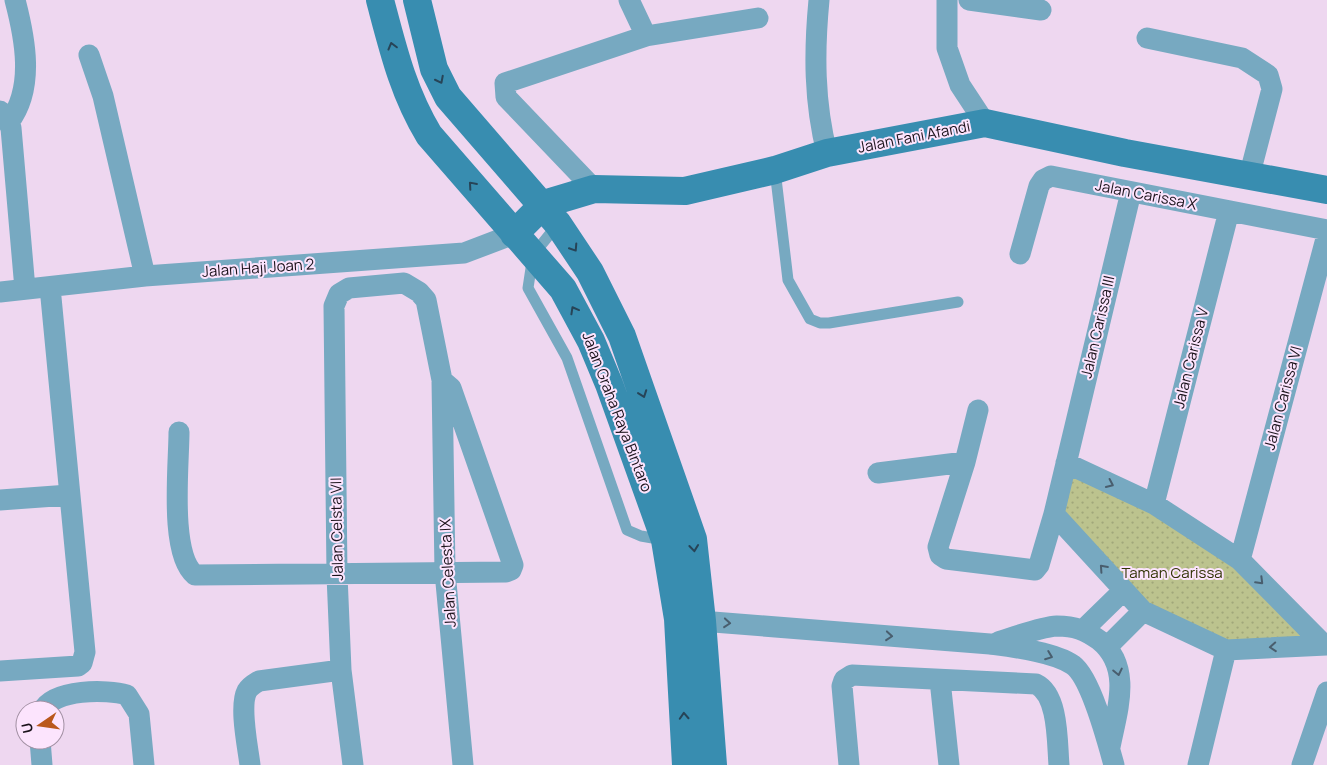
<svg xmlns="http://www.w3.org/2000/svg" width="1327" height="765" viewBox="0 0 1327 765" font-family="Manrope,sans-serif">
<defs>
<pattern id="grass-dots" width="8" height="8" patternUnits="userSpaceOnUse" patternTransform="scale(1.25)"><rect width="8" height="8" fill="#bcc38e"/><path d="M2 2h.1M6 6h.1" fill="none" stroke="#a1a77a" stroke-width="1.8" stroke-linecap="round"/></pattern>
</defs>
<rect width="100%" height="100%" fill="#eed7f0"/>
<!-- grass -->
<path fill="url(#grass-dots)" d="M1066 463 1240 560 1322 643 1226 650 1143 611 1054 514Z"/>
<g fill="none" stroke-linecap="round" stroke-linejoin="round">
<!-- lane -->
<path stroke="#77a9c1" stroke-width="11" d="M775 170 788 280 810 319 820 323H829L958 302
M558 224 533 255 528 288 567 358 627 530 641 536 664 540"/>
<!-- street -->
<path stroke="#77a9c1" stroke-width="21" d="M629 0 646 36
M819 0C814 52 814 102 827 153
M947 0V48L960 85 985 123
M969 0 1041 10
M1147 38 1242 58 1268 75 1272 89 1249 177
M89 55 103 96 145 276
M0 111 5 116 11 128 25 289
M9 122C35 88 25 38 15 0
M594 189 506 97 505 83 646 36 758 18
M1020 254 1039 186 1043 180 1051 176 1327 230
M0 292 145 276 464 253 514 234
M978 410 965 462 938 547 940 555 946 559 1035 570 1039 565 1054 514 1131 192
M179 432C179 465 169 554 195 575L506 572 511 570 513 565 451 388 444 382
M1066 463 1154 504 1240 560 1322 643
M878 473 965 462
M0 500 69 495
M1154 504 1229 211
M1054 514 1143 611 1226 650 1327 645
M1240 560 1327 235
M688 620 990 644C1012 647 1055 652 1073 665 1091 678 1108 743 1114 765
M1084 629 1124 590
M998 642C1014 637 1040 627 1057 626 1075 626 1085 630 1099 640 1133 667 1117 711 1110 747
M1107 647 1143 611
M0 671 78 666 82 663 85 652 50 287
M940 680 949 765
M43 710C54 689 107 689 127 695L139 714 144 765
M40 740 42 765
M250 765C248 748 239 706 247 691 250 686 254 684 259 681L341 670
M353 765 341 670 337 575 334 306 339 294 349 288 404 283 419 292 426 300 442 380 445 572 463 765
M849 765 842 686 844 680 852 675 1036 684C1059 695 1057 743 1059 765
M1198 765 1226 650
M1302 765 1327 692"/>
<!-- secondary -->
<path stroke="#388db0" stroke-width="28" d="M380 0C393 49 403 92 429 135L563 289 591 341 609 384 665 540 678 619 686 765
M417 0 434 69 448 97 558 224 590 272 622 336 693 539 702 621 713 765
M514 234 544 204 594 189 685 191 775 170 827 153 985 123 1125 153 1327 190"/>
</g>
<!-- one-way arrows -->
<defs><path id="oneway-chevron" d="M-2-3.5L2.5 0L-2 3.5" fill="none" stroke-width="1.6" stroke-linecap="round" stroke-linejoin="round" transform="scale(1.25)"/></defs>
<g stroke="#274457">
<use href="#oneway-chevron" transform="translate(392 46) rotate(-105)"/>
<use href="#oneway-chevron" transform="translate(440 80) rotate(63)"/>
<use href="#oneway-chevron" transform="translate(472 185) rotate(-131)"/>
<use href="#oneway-chevron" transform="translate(574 248) rotate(57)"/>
<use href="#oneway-chevron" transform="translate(574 310) rotate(-119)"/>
<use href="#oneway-chevron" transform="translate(643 394) rotate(70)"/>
<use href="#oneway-chevron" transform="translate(694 548) rotate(84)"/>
<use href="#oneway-chevron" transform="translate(684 716) rotate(-93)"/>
</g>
<g stroke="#495e6e">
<use href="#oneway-chevron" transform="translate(1110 484) rotate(25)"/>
<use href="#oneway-chevron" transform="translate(1103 568) rotate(-132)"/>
<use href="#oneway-chevron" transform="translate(1260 581) rotate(45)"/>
<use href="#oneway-chevron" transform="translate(727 623) rotate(5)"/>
<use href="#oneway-chevron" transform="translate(889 636) rotate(5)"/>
<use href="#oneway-chevron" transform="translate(1273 647) rotate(176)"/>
<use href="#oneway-chevron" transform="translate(1049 656) rotate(21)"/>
<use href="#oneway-chevron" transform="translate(1118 672) rotate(78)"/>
</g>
<g text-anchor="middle" stroke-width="4" stroke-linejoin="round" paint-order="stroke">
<!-- street labels -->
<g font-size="15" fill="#1b131b" stroke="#fce4fd">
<text transform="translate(914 137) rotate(-11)" y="5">Jalan Fani Afandi</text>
<text transform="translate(1146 195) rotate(11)" y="5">Jalan Carissa X</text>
<text transform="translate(258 268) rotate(-4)" y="5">Jalan Haji Joan 2</text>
<text transform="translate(1098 327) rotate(-77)" y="5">Jalan Carissa III</text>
<text transform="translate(1191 358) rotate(-76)" y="5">Jalan Carissa V</text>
<text transform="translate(1283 398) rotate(-75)" y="5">Jalan Carissa VI</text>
<text transform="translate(617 412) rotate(69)" y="5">Jalan Graha Raya Bintaro</text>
<text transform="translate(337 529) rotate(-91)" y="5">Jalan Celsta VII</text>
<text transform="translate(448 573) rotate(-93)" y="5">Jalan Celesta IX</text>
</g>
<!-- park labels -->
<g font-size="15" fill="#313404" stroke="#fce4fd">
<text x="1172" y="578">Taman Carissa</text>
</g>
</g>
<!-- north arrow -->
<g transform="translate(40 725) rotate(257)"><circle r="24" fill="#fce4fd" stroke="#a290a3"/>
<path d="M0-4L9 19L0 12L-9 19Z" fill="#ba581c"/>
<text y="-8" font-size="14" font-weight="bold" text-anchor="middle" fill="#1b131b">U</text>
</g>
</svg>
